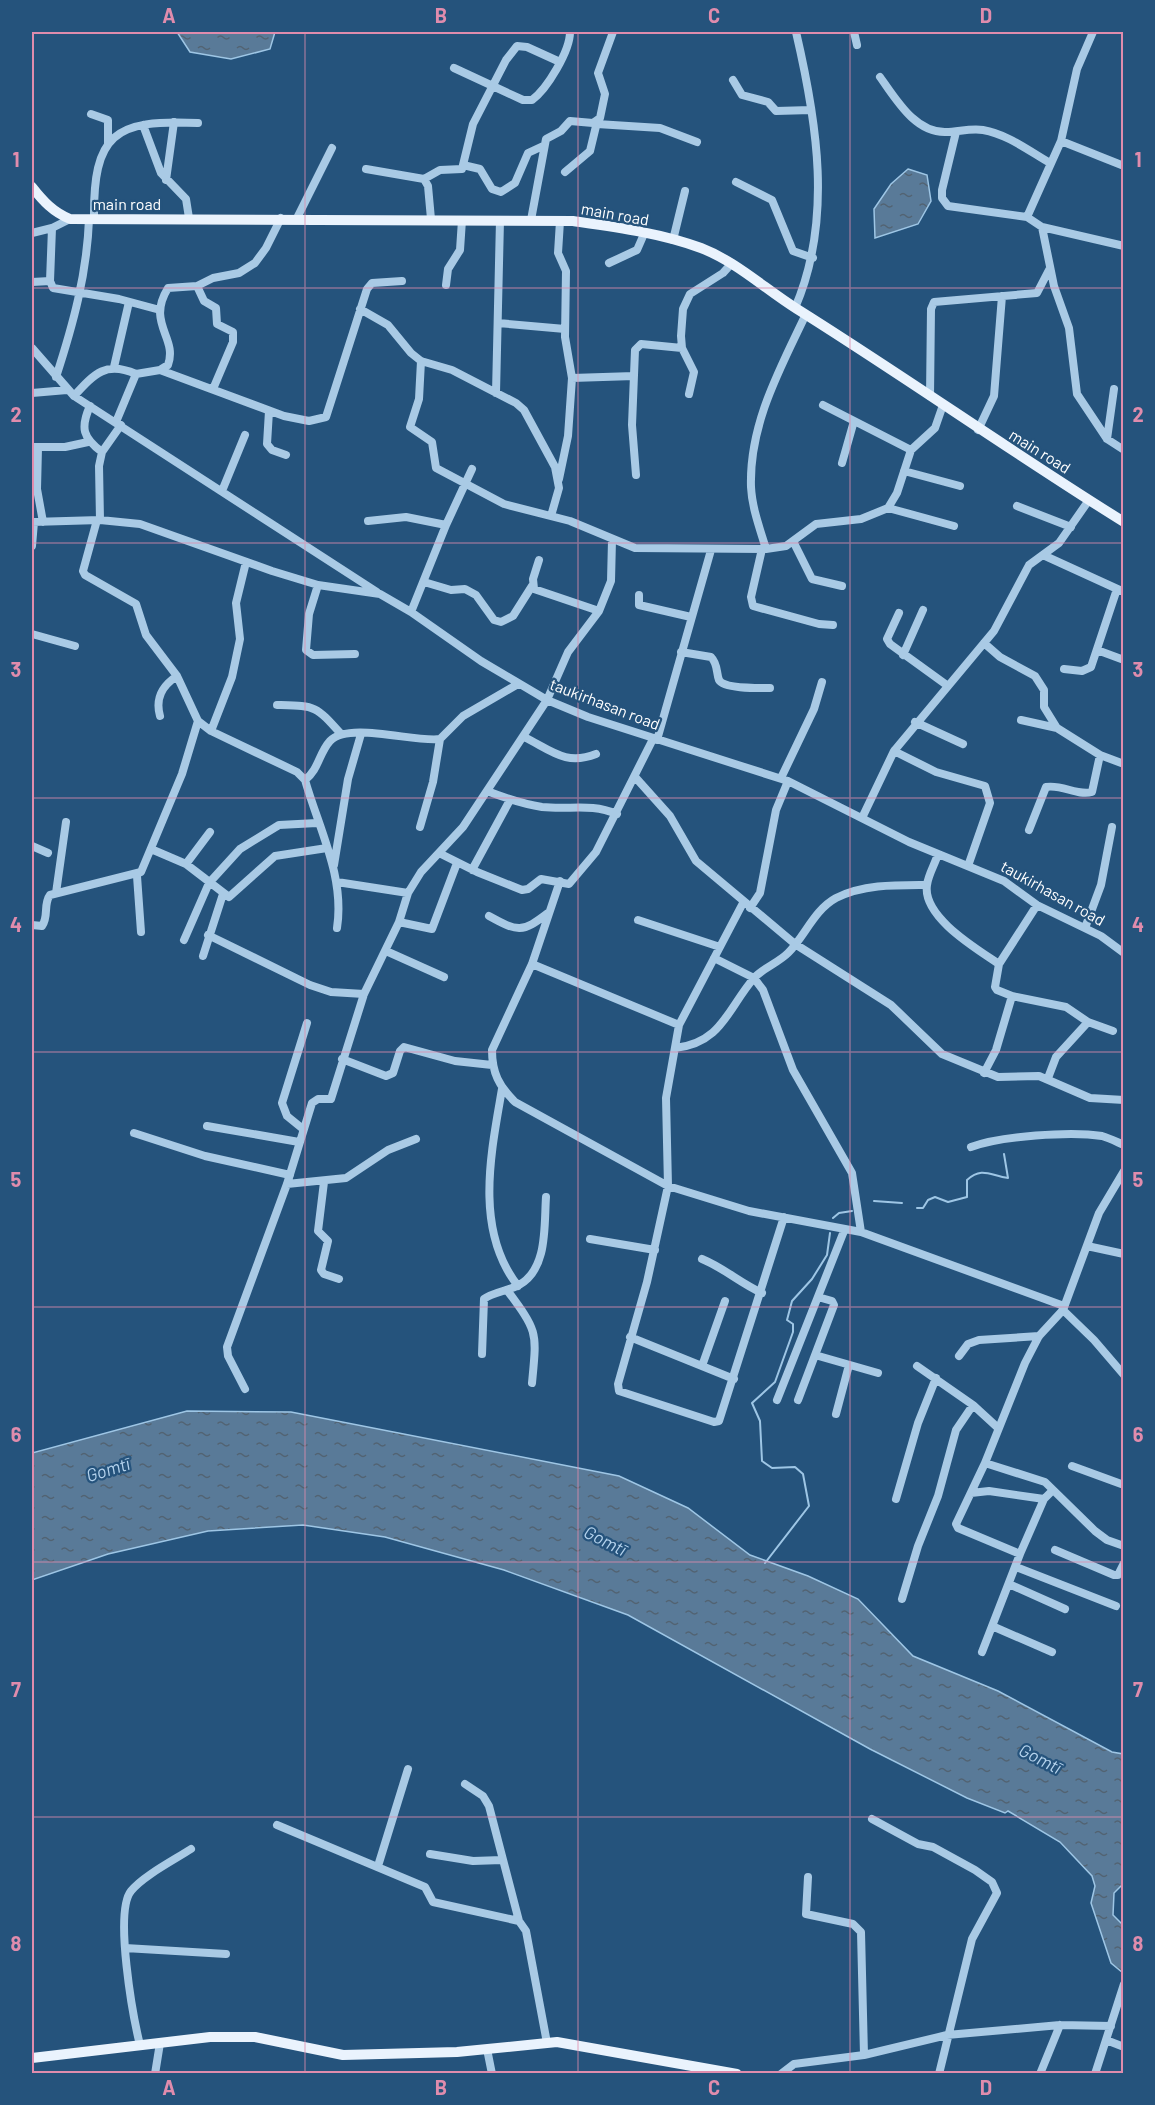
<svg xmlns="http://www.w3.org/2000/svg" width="1155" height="2105" viewBox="0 0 1155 2105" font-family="Barlow,sans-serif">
<defs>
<pattern id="water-ripples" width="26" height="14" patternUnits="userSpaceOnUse" patternTransform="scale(1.5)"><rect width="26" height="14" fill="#597a98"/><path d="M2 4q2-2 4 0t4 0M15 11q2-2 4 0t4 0" fill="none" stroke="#526372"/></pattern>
</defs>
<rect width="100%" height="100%" fill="#25537c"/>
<!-- water -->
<path fill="url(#water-ripples)" stroke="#9ec6e5" stroke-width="1.5" d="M177 32H275L270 49 231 59 190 52Z
M908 169 927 175 931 201 918 224 875 238 874 209 891 184Z
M187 1411 291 1412 619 1476 688 1508 750 1555 808 1576 858 1599 913 1656 998 1691 1112 1752 1123 1754V1884L1114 1893 1113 1915 1123 1925V1973L1111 1963 1091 1903 1095 1886 1092 1876 1060 1842 1008 1811 1005 1813 967 1798 870 1749 628 1615 504 1570 385 1537 303 1525 208 1531 108 1554 32 1580V1453Z"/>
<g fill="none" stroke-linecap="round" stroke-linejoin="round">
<!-- stream -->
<path stroke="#9ec6e5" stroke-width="2" d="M874 1201 902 1203
M917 1208H923L928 1200 935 1197 948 1202 967 1197V1180C982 1166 991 1176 1008 1178L1004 1154
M833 1218 839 1213 852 1211
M765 1563 809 1506 803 1474 795 1467 772 1468 762 1461 760 1421 752 1403 775 1382 793 1332V1324L787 1320 792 1301 812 1279 827 1255 830 1233"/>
<!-- minor -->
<path stroke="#a9cae5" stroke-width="8" d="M854 32 857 45
M454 68 523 100H532C547 89 570 51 570 32
M880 77C896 99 915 133 946 132 958 132 970 128 983 130 1007 134 1029 151 1050 163
M733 80 742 95 768 102 776 111 811 110
M91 114 108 120V143
M597 124 660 128 697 142
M143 125 161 173 186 199 189 218
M956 132 942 190V198L948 206 1027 217 1042 227 1124 246
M1061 141 1124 166
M463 165 480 169 492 189 501 192 515 183 528 153 543 146
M366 169 424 179 428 186 431 219
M565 172 590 151 597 122
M424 179 440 170 462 169 473 124 506 60 517 46 527 47 560 62
M166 180 174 122
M736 182 772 200 793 251 813 258
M1027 217 1061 141 1077 69 1093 32
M297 218 332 148
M94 220C93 134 114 119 198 123
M531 220 546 139 561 131 570 121 593 123 600 118 605 94 598 73 613 32
M1042 227 1054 286 1069 328 1077 394 1107 439 1124 450
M52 228 50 281 53 288 119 299 160 310
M32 233 52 228 70 219
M673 240 685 191
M609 263 637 250 644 234
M32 282 50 281
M446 285 448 269 460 250 462 220
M197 286 204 301 216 308 217 324 233 332V342L213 389
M795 308C833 220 817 122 796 32
M360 309 388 325 411 353 421 361 452 370 516 403 524 410 555 467 559 488 551 516
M498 323 565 329
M32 348 74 396 377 592
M421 361 419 399 410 427 432 442 436 468 504 504 570 521 635 548 766 549 786 546 816 524 861 519 888 508 897 493 911 450 935 428 943 405
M114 367 129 302
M160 370 284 416 309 421 326 417 367 289 372 283 402 281
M56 377C73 325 87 274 89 219
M572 378 634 376
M32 393 67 390
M496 393 500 220
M689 394 694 372 682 348 681 336 683 309 690 294 723 273 732 263
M74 396C95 373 106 361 136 374
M930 396 931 309 934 302 1037 293 1050 268
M823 405 911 450
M90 406C80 428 83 438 102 452
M269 411 267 444 272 450 286 455
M116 422 136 374 160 370 168 365C178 337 146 324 168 288L197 286 213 278 239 273 255 263 266 248 281 218
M978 430 994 396 1002 296
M1107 439 1114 389
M32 447H65L88 442
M38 448 37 489 43 522
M842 463 854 421
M904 471 960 486
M636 475 632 425 635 350 641 344 682 348
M559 479 568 436 572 378 565 337 566 271 558 253 560 221
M222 491 245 435
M1017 506 1071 527
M888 508 954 526
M97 520 83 571 85 575 136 604 146 635 177 676 198 721 211 731 297 772 305 780C319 829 345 877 337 928
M100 520 99 466 102 452 121 425
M368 521 406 517 446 525
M32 522 100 520 140 524 272 571 318 585 380 594 411 612 481 661 547 700 588 717 788 781 909 842 1004 881 1037 905 1101 936 1124 953
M793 541 812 579 842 586
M32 546 34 522
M762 549 751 597 753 606 819 624 833 625
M766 549C760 529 752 508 751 487 749 424 780 369 806 314
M1043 555 1124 592
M539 560 533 579 534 589 599 611
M424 582 451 590 465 589 476 595 494 620 501 622 513 616 532 586
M318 585 309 614 306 650 313 655 355 654
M639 595V605L691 617
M411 612 446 525 472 469
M899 613 887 639 890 644 948 686
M32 634 75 646
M984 643 1000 657 1035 676 1044 690V707L1057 728
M1097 650 1124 660
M681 652 711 657C718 664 716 672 719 680 724 689 760 688 770 688
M903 655 923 610
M1064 669 1082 671 1091 667 1117 589
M277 705C316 706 315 705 341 734
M160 716C155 698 162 686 177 676
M1021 720 1057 728 1100 755 1124 764
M915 722 963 744
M211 731 232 677 240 639 236 603 246 562
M524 737C551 750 565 766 596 754
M657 740 711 550
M894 751 936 772 985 786 990 803 968 866
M636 778 670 816 696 861 795 944 891 1005 942 1054 998 1077 1039 1076 1090 1098 1124 1100
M781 778 814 709 822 682
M305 780C319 769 319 753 330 741 349 721 416 743 440 739L463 716 518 684
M487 791C505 798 523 804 542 807 571 810 590 803 617 814
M862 818 894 751 994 631 1029 565 1059 543 1089 500
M420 827 433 782 440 739
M1029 830 1046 787C1062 784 1077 796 1092 792L1100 755
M32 846 48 853
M151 849 186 864 229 897 275 856 327 848
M439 853 477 872 522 890 528 889 541 879 569 884 596 852 653 739
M938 854C935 864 928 875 927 885 922 917 977 949 999 964
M186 864 210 832
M334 865 348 779 361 734
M472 870 510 800
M137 876 141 932
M560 881 532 964 492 1050C492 1073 499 1086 515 1102L668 1186 749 1211 861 1232 1064 1306
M337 882 408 893
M56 893 66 822
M743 903 679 1025 666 1098 668 1186 647 1282 618 1384 619 1391 714 1422 719 1421 784 1217
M1037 905 999 964 995 987 997 990 1012 996 1066 1007 1088 1022 1113 1031
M750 908 760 893 776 810 788 781
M489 916C518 932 522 933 548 913
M638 920 720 947
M399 922 432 929 457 863
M32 925 42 926C49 917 43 904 50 895L141 872 182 774 198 721
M1085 928 1101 885 1112 827
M208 935 310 985 331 992 364 994
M184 940 209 883 240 849 279 825 317 823
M386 951 444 977
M203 956 223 894
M714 958 754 978 763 990 793 1070 852 1173 861 1232
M532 964 679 1025
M675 1048C722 1043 728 1008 754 978 763 968 778 963 788 953 805 936 814 910 836 898 864 884 897 885 927 885
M342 1059 386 1076 393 1073 400 1051 404 1047 455 1061 492 1065
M984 1073 996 1050 1012 996
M1048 1078 1056 1057 1088 1022
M502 1089C491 1153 474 1230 518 1286
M207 1126 299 1142
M303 1129 287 1116 282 1103 307 1023
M134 1133 205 1156 290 1175
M971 1147C1000 1136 1071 1131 1102 1136 1109 1138 1117 1142 1124 1145
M324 1182 318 1231 328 1241 321 1270 324 1274 339 1279
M287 1184 346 1178 388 1150 416 1139
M590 1239 655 1250
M1087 1246 1124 1254
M702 1259C724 1268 740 1283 762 1293
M507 1290C538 1332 537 1331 532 1383
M1063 1310 1094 1340 1124 1375
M630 1337 734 1379
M482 1354 484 1299C493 1292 508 1291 519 1285 548 1269 544 1226 546 1197
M815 1355 878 1373
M959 1356 968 1344 979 1340 1039 1336
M702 1366 725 1301
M917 1366 973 1405 997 1427
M245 1389 228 1356 227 1347 287 1184 312 1103 318 1099H331L364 994 399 922 408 893 421 872 463 827 547 700 568 652 599 611 611 581 612 540
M777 1400 844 1231
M798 1400 834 1305 832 1301 818 1297
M836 1414 849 1365
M985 1463 1045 1482 1095 1531 1107 1540 1124 1546
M1072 1466 1124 1485
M971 1493 989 1491 1044 1499
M896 1499 918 1423 936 1378
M1055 1550 1114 1575H1118L1124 1563
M1020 1554 958 1528 956 1524 985 1463 1025 1363 1039 1336 1063 1310 1099 1213 1124 1171
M1016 1567 1116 1606
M1009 1584 1065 1609
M902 1599 918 1546 938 1496 956 1430 973 1405
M992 1626 1052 1652
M982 1652 1020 1554 1044 1499 1052 1491
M465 1784 483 1796 489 1806 519 1921
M872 1819 918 1844 933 1847 975 1870 992 1882 997 1893 972 1939 939 2074
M277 1825 425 1887 433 1902 519 1921 526 1931 547 2043
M430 1854 473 1861 502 1860
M378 1866 408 1769
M808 1877 806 1914 853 1924 861 1932 864 2055
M125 1948 226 1954
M1106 2040 1124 2047
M140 2045C133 2017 114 1912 131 1891 143 1876 174 1860 191 1849
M487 2049 492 2074
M155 2074 160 2043
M781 2074 794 2064 864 2055 947 2035 1060 2025 1111 2026
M1040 2074 1060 2025
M1095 2074 1124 1984"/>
<!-- major -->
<path stroke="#eaf3fd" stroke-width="10" d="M32 187C43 201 53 212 70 219L573 221C615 227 661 233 701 248 737 262 765 289 797 309 907 378 1013 453 1124 522
M32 2058 210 2037H255L343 2055 457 2052 557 2042 737 2074"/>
</g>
<!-- grid -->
<path fill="none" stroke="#e08cad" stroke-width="1.5" stroke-opacity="0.55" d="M305 32V2074M578 32V2074M850 32V2074M32 288H1124M32 543H1124M32 798H1124M32 1052H1124M32 1307H1124M32 1562H1124M32 1817H1124"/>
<g text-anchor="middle" stroke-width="4.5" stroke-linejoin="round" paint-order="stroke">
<!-- street labels -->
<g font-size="16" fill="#fff" stroke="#25537c">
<text x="127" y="210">main road</text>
<text transform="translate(615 214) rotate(10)" y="6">main road</text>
<text transform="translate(1040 451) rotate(32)" y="6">main road</text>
<text transform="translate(605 704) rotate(21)" y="6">taukirhasan road</text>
<text transform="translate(1053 893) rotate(29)" y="6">taukirhasan road</text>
</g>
<!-- water labels -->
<g font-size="18" font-style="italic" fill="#b5d3ed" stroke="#25537c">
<text transform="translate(108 1470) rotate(-17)" y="6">Gomtī</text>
<text transform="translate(605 1541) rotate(27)" y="6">Gomtī</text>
<text transform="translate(1040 1759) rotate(27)" y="6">Gomtī</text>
</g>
</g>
<!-- border -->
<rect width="1155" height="2105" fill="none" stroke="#25537c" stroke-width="66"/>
<rect x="33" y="33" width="1089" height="2039" fill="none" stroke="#e08cad" stroke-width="2"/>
<g font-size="20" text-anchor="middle" font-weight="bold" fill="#e08cad">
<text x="169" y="23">A</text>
<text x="441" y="23">B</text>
<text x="714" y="23">C</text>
<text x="986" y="23">D</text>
<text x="16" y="167">1</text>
<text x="1138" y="167">1</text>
<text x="16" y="422">2</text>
<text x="1138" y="422">2</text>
<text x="16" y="677">3</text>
<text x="1138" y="677">3</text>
<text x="16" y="932">4</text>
<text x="1138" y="932">4</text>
<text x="16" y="1187">5</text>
<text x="1138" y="1187">5</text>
<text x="16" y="1442">6</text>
<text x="1138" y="1442">6</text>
<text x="16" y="1697">7</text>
<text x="1138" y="1697">7</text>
<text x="16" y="1951">8</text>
<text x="1138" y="1951">8</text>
<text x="169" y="2095">A</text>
<text x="441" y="2095">B</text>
<text x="714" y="2095">C</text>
<text x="986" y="2095">D</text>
</g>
</svg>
